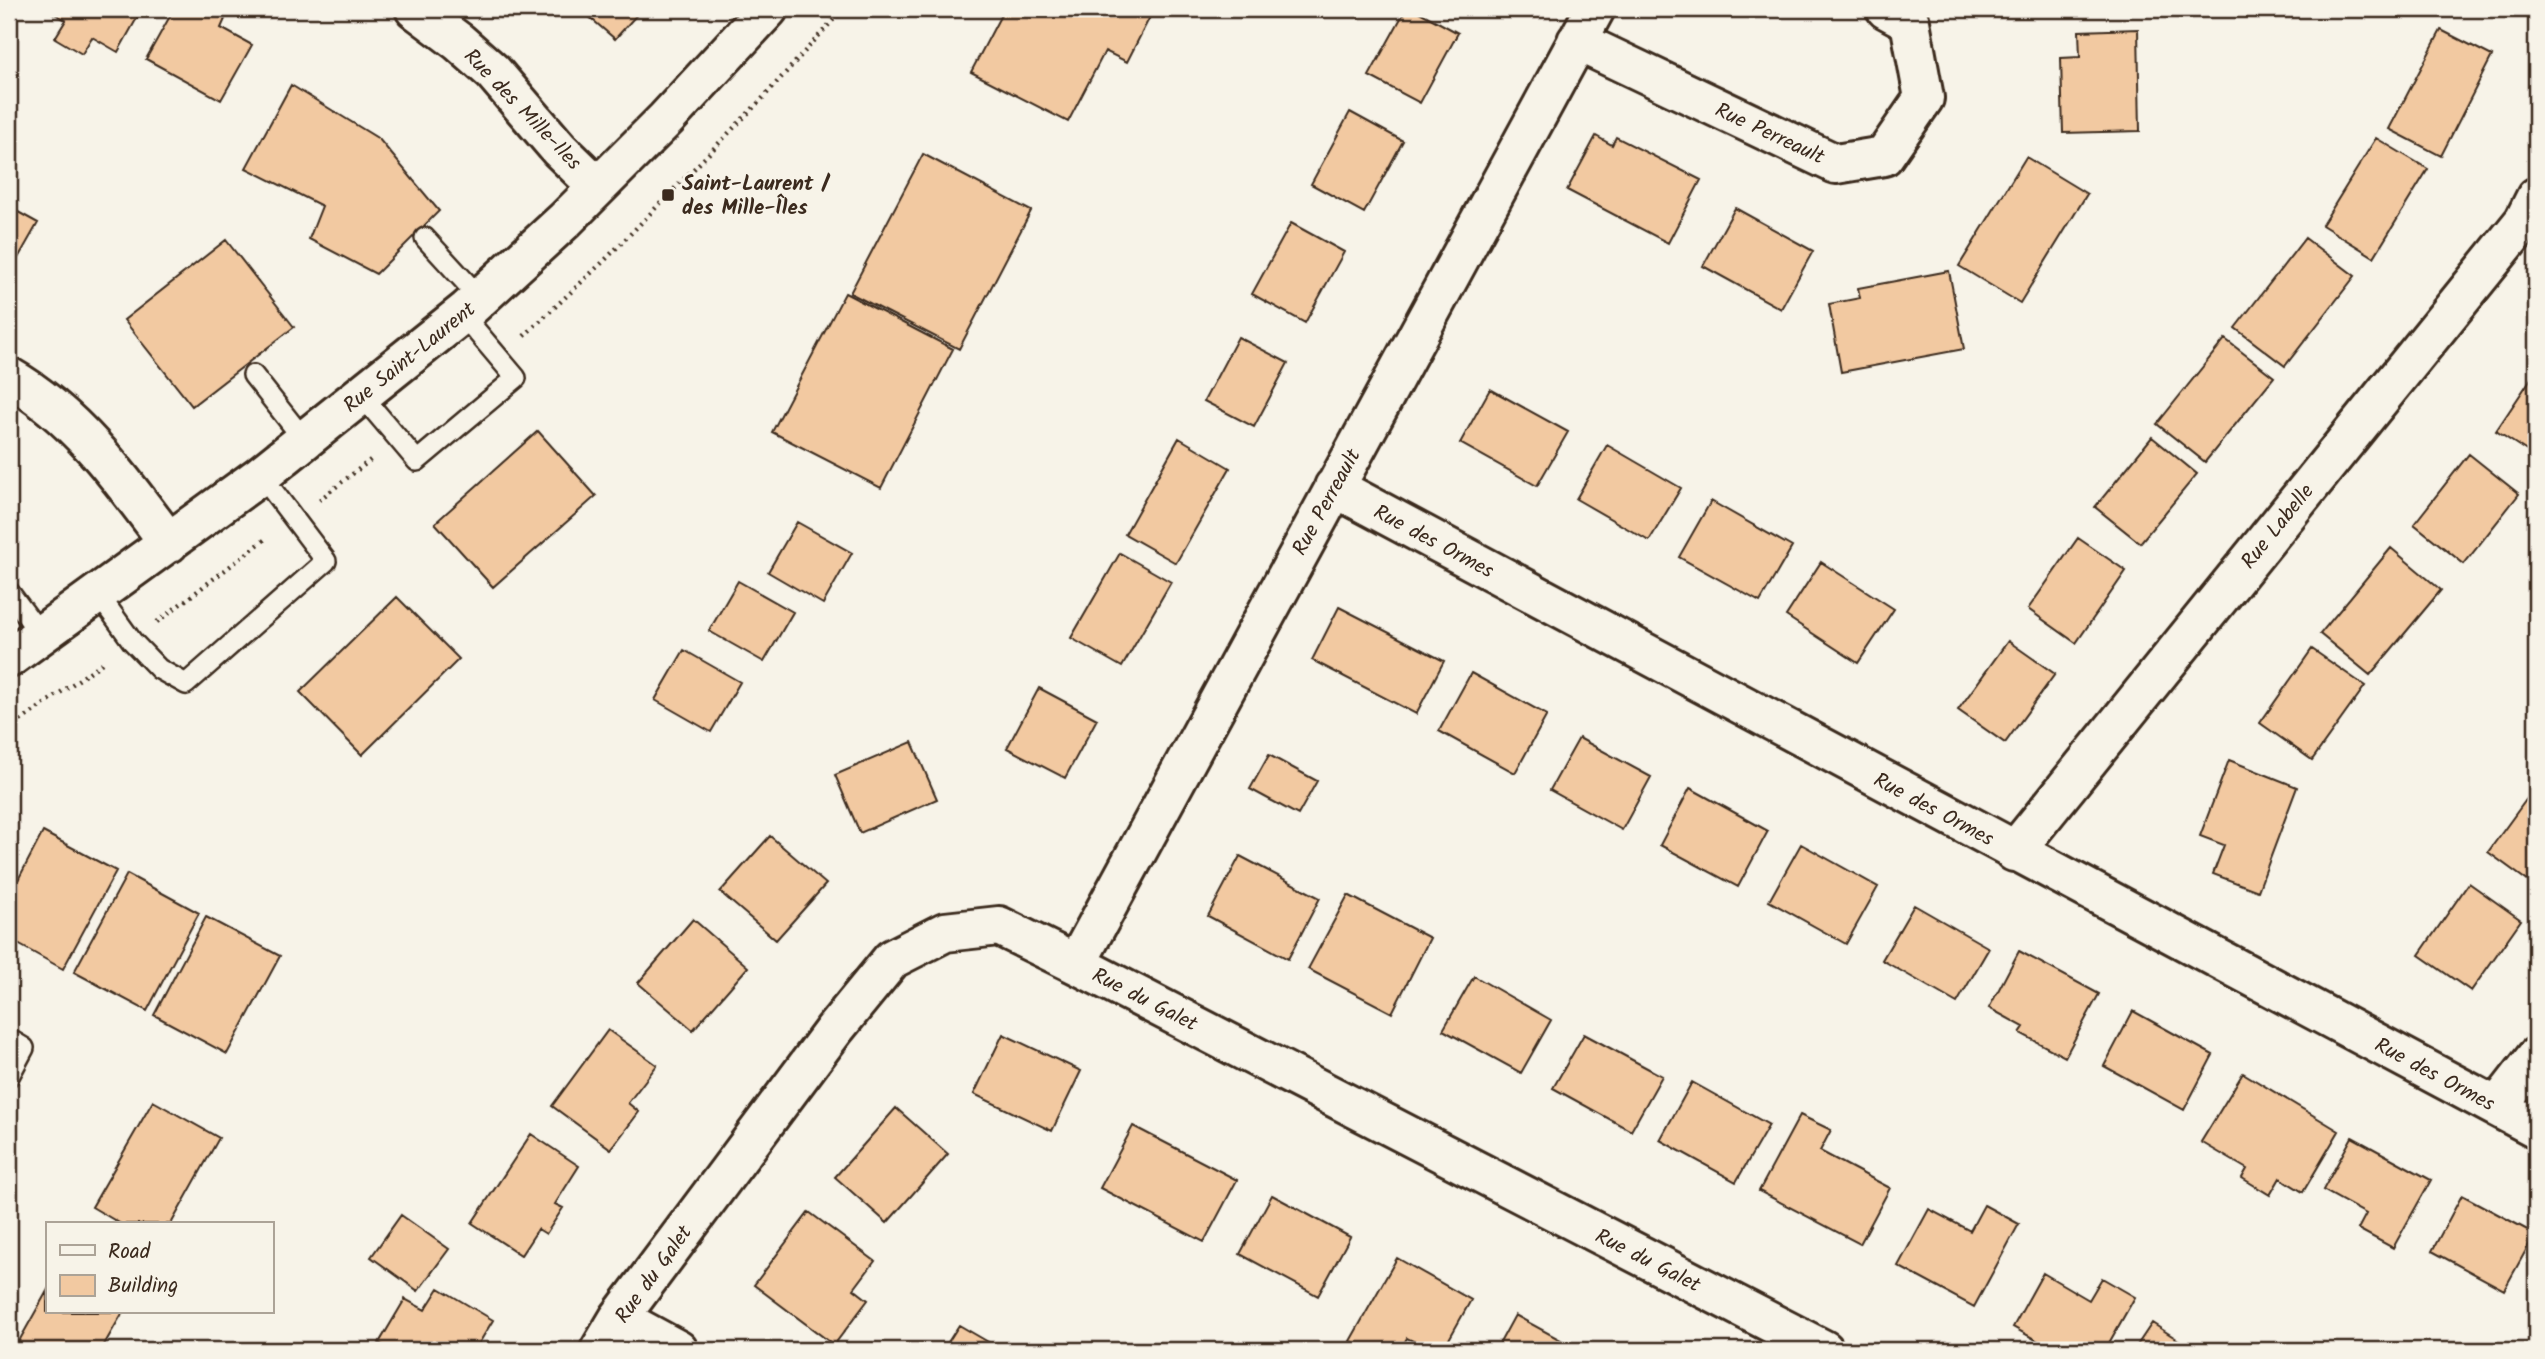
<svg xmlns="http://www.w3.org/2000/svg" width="2545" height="1359" viewBox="0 0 2545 1359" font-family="Kalam,sans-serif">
<rect width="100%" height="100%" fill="#f7f3e8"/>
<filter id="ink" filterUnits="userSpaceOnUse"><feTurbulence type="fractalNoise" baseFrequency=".0143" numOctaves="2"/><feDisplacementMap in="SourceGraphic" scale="14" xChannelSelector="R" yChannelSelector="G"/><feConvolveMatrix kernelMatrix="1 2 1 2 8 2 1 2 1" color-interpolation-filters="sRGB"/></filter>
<g filter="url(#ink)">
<!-- building -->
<path fill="#f2c9a1" stroke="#3b2a1e" stroke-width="2" d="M46 9H142L118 52 92 37 82 54 55 38 66 20Z
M174 9H205L225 19 221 28 252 45 221 100 146 59Z
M580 9H642L615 39Z
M1004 9H1154L1127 62 1105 51 1068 122 971 72Z
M1406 9H1414L1458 33 1420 103 1369 76Z
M2138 29 2140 131 2063 133 2061 58 2080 57 2079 31Z
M2441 30 2492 56 2441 156 2389 129Z
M291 85 379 139 439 211 376 274 309 239 322 206 246 168Z
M1350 112 1403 141 1364 213 1311 184Z
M1596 136 1612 145 1616 137 1701 180 1668 243 1567 190Z
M2376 138 2428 169 2374 257 2322 225Z
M923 154 1031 211 959 349 850 293Z
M2026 157 2087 194 2020 303 1959 266Z
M9 207 38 223 9 274Z
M1735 208 1813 251 1781 309 1703 266Z
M1291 223 1344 252 1305 323 1252 294Z
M2305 238 2355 276 2285 366 2235 328Z
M226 240 294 327 192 406 124 320Z
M1949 271 1964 349 1841 372 1829 304 1860 298 1858 288Z
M845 293 953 349 881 488 772 432Z
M1238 337 1288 363 1254 427 1204 401Z
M2225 339 2274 377 2205 462 2157 424Z
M2536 371V457L2496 431Z
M1490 389 1568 432 1537 486 1460 443Z
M538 431 596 496 493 587 435 523Z
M2152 437 2197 474 2140 543 2095 507Z
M1179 438 1230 468 1176 563 1125 534Z
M1607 445 1681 488 1649 541 1576 499Z
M2469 454 2519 494 2464 564 2414 524Z
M1711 501 1792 547 1760 602 1679 557Z
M797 522 852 553 823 604 768 572Z
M2078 538 2126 571 2076 643 2028 609Z
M2391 548 2441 590 2370 675 2320 634Z
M1120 553 1171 582 1122 667 1071 638Z
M1821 562 1894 609 1858 663 1786 616Z
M738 581 793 612 764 662 709 631Z
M397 597 459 659 362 755 300 692Z
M1339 607 1444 661 1416 714 1312 660Z
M2008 641 2055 674 2005 743 1958 710Z
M2312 649 2365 686 2312 760 2260 723Z
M684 650 740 682 711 732 655 700Z
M1471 673 1547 715 1515 773 1439 731Z
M1039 688 1097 719 1065 778 1007 748Z
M1579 738 1651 777 1622 830 1550 790Z
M912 742 937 799 860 833 835 775Z
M1269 755 1317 781 1298 815 1250 789Z
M2229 760 2297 787 2258 891 2213 874 2224 845 2200 836Z
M2536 786V887L2488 852Z
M1690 788 1768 831 1738 887 1660 845Z
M43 832 116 871 63 969 9 939V897Z
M770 836 826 884 776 940 720 892Z
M1801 844 1878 887 1846 944 1769 901Z
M1240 856 1320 898 1288 959 1208 916Z
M127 874 199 913 147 1011 74 972Z
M2469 883 2521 920 2471 991 2419 955Z
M1348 895 1430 938 1392 1013 1308 969Z
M1914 905 1989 948 1957 1003 1882 960Z
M206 917 280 956 227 1054 154 1015Z
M693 919 748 967 693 1030 638 983Z
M2019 951 2099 994 2065 1057 2020 1033 2024 1027 1989 1008Z
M1474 976 1551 1020 1521 1073 1443 1030Z
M2133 1011 2213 1055 2184 1110 2104 1066Z
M608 1030 657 1065 628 1103 639 1112 611 1149 552 1106Z
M1003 1034 1081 1071 1052 1131 974 1094Z
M1584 1034 1662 1076 1631 1131 1553 1088Z
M2243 1073 2339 1131 2303 1192 2280 1178 2270 1195 2242 1178 2247 1169 2201 1142Z
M1692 1082 1769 1125 1736 1182 1660 1140Z
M153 1101 219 1138 171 1224H121L92 1207Z
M896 1108 948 1154 887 1223 835 1177Z
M1800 1115 1831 1130 1820 1151 1890 1188 1860 1244 1759 1191Z
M1133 1126 1237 1180 1204 1242 1100 1188Z
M531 1134 579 1166 555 1204 563 1208 546 1234 538 1229 521 1255 472 1223Z
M2352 1137 2431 1180 2393 1248 2358 1229 2366 1214 2323 1190Z
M1272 1195 1350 1237 1318 1296 1240 1254Z
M2462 1195 2535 1234 2504 1290 2432 1251Z
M1984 1205 2019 1224 1974 1307 1898 1266 1929 1209 1970 1231Z
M809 1212 875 1261 854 1289 868 1300 834 1345 754 1285Z
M401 1215 449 1249 418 1291 371 1257Z
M1397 1258 1471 1300 1443 1350H1431L1407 1338 1400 1350H1367L1350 1341Z
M2043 1273 2089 1300 2102 1278 2135 1297 2105 1350H2054L2013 1327Z
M439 1288 493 1320 475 1350H391L379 1343 405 1299 425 1310Z
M47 1291V1312H123L101 1350H14Z
M1515 1315 1579 1350H1496Z
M2152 1323 2194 1350H2134Z
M959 1325 1002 1350H943Z"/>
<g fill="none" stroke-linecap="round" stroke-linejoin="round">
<defs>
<path id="service" d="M425 238 480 298
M253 375 305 441
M362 396 417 461 516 378 462 314
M9 592 41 635
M98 594 132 641 159 669 186 684 326 561 261 475
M9 1039 24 1048 9 1076"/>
<path id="minor" d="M415 9 459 42 493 72 559 149 597 186
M1577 41 1836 164 1884 156 1924 98 1910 22 1886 9
M9 377C77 416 123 481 169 543
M1334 487 2536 1128
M9 658 261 475 467 310 565 220 666 119 768 9
M2014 852 2524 221 2536 197
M1076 964 1595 9
M2497 1107 2536 1057
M619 1318 678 1350
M600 1350 619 1318 834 1030 892 959 945 932 999 926 1076 964 1824 1350"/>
</defs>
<!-- service casing -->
<use href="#service" stroke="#3b2a1e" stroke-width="24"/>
<!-- minor casing -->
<use href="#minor" stroke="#3b2a1e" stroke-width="44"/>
<!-- path -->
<path stroke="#3b2a1e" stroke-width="4.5" stroke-dasharray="2 5" stroke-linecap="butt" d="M524 336 604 261 761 100 843 9
M319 500 373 458
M157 622 267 538
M9 729 105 661"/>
<!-- service -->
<use href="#service" stroke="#f7f3e8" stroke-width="19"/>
<!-- minor -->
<use href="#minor" stroke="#f7f3e8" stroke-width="38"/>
</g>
</g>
<!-- markers -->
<rect fill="#3b2a1e" stroke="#f7f3e8" stroke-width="2.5" x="661" y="188" width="14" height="14" rx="3.5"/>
<g text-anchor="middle" stroke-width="5" stroke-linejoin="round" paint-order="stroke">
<!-- street labels -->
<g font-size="21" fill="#3b2a1e" stroke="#f7f3e8">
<text transform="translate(523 109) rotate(46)" y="7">Rue des Mille-Iles</text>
<text transform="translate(1770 133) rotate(25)" y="7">Rue Perreault</text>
<text transform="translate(409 357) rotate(-39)" y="7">Rue Saint-Laurent</text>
<text transform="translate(1326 502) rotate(-61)" y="7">Rue Perreault</text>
<text transform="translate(2277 526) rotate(-51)" y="7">Rue Labelle</text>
<text transform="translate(1434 541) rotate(28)" y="7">Rue des Ormes</text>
<text transform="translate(1934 809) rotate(28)" y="7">Rue des Ormes</text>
<text transform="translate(1145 999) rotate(27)" y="7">Rue du Galet</text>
<text transform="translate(2435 1074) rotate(28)" y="7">Rue des Ormes</text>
<text transform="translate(1648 1260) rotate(27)" y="7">Rue du Galet</text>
<text transform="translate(653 1274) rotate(-54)" y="7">Rue du Galet</text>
</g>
<!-- poi labels -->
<g font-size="21" font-weight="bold" fill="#3b2a1e" stroke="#f7f3e8" text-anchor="start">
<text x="682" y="190">Saint-Laurent /<tspan x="682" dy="24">des Mille-Îles</tspan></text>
</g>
</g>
<!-- margin -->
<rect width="2545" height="1359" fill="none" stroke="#f7f3e8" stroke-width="35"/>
<rect x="18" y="18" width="2510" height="1324" fill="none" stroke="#3b2a1e" stroke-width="2.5" filter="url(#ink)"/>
<!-- legend -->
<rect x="46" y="1222" width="228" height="91" fill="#f7f3e8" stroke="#aca397" stroke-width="2"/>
<rect x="60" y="1245" width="35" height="10" fill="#f7f3e8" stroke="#aca397" stroke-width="2"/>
<text x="108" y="1258" font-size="21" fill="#3b2a1e">Road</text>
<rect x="60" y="1275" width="35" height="21" fill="#f2c9a1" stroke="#aca397" stroke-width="2"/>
<text x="108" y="1292" font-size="21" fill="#3b2a1e">Building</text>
</svg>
